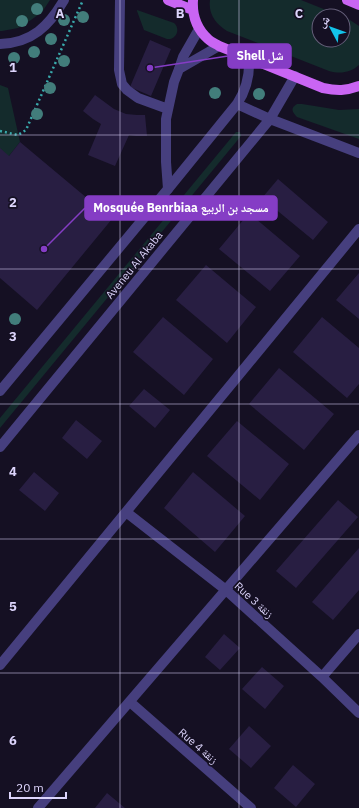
<svg xmlns="http://www.w3.org/2000/svg" width="359" height="808" viewBox="0 0 359 808" font-family="'IBM Plex Sans','Noto Naskh Arabic',sans-serif">
<rect width="100%" height="100%" fill="#151023"/>
<!-- green -->
<path fill="#142b2c" d="M0 0H50L42 12 31 20 18 28 2 31H0Z
M210 0H301L341 16H319V40H343V17L350 20 359 26V65C350 73 340 74 329 71L227 31C216 24 208 14 210 0Z
M137 10 174 23C181 29 176 40 167 39L144 30 137 11Z
M0 85 8 88 20 142 0 167Z
M297 104H302L339 110 359 109V139L297 117C292 112 290 108 297 104Z
M236 132H240L241 136 0 428V418Z"/>
<!-- building -->
<path fill="#281e42" d="M150 40 171 49 151 96 130 87Z
M95 95 114 109 126 114 137 115H145L147 136H136L129 135 115 166 88 155 101 124 93 119 83 111Z
M20 142 112 219 37 310 0 278V148L9 156Z
M278 179 328 222 313 240 262 198Z
M249 213 300 256 270 291 219 249Z
M206 265 256 307 227 343 176 300Z
M359 273V319L336 300Z
M163 317 213 359 184 395 133 352Z
M322 317 359 348V384L347 398 293 352Z
M279 368 334 414 304 450 249 404Z
M144 389 170 410 155 428 129 406Z
M76 420 102 441 87 459 62 438Z
M237 421 289 464 260 500 207 456Z
M34 472 59 493 45 511 19 490Z
M193 472 245 516 215 552 164 508Z
M338 500 358 517 296 588 276 571Z
M359 548V590L333 620 312 602Z
M224 634 240 648 220 670 205 657Z
M262 667 284 686 265 709 242 689Z
M249 726 271 746 251 768 229 749Z
M293 765 315 784 296 807 274 788Z
M107 793 125 808H95Z"/>
<g fill="none" stroke-linecap="round" stroke-linejoin="round">
<!-- path -->
<path stroke="#39aaac" stroke-width="2.5" stroke-dasharray="2 3" stroke-linecap="butt" d="M0 131 18 135 26 130 83 0"/>
<!-- lane -->
<path stroke="#463f7e" stroke-width="10" d="M120 0 119 70 122 84 127 90 138 98 168 109
M179 69 219 46
M168 189 166 162V119L174 82 179 69 183 57 199 29"/>
<!-- street -->
<path stroke="#463f7e" stroke-width="10" d="M0 44C32 43 49 26 64 0
M237 104 270 119 359 153
M0 391 168 189 237 104C247 89 250 75 249 58
M0 447 270 119 295 76
M126 512 226 590 322 677 359 713
M0 665 359 229
M322 677 359 634
M130 702 251 808
M38 808 359 435"/>
<!-- primary -->
<path stroke="#c965f3" stroke-width="10" d="M168 0 193 10
M193 0C192 15 197 29 208 39 211 42 216 44 219 46L323 88C337 91 346 91 359 86
M347 0 359 5"/>
</g>
<!-- trees -->
<g fill="#427d7b">
<circle cx="37" cy="9" r="6"/>
<circle cx="83" cy="17" r="6"/>
<circle cx="64" cy="20" r="6"/>
<circle cx="22" cy="21" r="6"/>
<circle cx="51" cy="39" r="6"/>
<circle cx="34" cy="52" r="6"/>
<circle cx="14" cy="58" r="6"/>
<circle cx="64" cy="61" r="6"/>
<circle cx="50" cy="88" r="6"/>
<circle cx="215" cy="93" r="6"/>
<circle cx="259" cy="94" r="6"/>
<circle cx="37" cy="114" r="6"/>
<circle cx="15" cy="319" r="6"/>
</g>
<!-- grid -->
<path fill="none" stroke="#ddd5fc" stroke-width="1" stroke-opacity="0.55" d="M120 0V808M239 0V808M0 135H359M0 269H359M0 404H359M0 539H359M0 673H359"/>
<g text-anchor="middle" stroke-width="3.5" stroke-linejoin="round" paint-order="stroke">
<!-- street labels -->
<g font-size="11" fill="#ddd5fc" stroke="#151023">
<text transform="translate(134 265) rotate(-51)" y="4">Aveneu Al Akaba</text>
<text transform="translate(254 600) rotate(42)" y="4">Rue 3 زنقة</text>
<text transform="translate(198 746) rotate(41)" y="4">Rue 4 زنقة</text>
</g>
</g>
<g font-size="13" text-anchor="middle" font-weight="bold" fill="#ddd5fc" stroke="#151023" stroke-width="3.5" stroke-linejoin="round" paint-order="stroke">
<text x="60" y="18">A</text>
<text x="180" y="18">B</text>
<text x="299" y="18">C</text>
<text x="13" y="72">1</text>
<text x="13" y="207">2</text>
<text x="13" y="341">3</text>
<text x="13" y="476">4</text>
<text x="13" y="611">5</text>
<text x="13" y="745">6</text>
</g>
<!-- callouts -->
<path fill="none" stroke="#853dc5" stroke-width="1.5" d="M150 68L228 56M44 249L85 208"/>
<g fill="#853dc5" stroke="#151023" stroke-width="1.5">
<circle cx="150" cy="68" r="4"/>
<circle cx="44" cy="249" r="4"/>
</g>
<g fill="#853dc5" stroke="#853dc5" stroke-width="1.5">
<rect x="228" y="44" width="63" height="24" rx="4"/>
<rect x="85" y="196" width="192" height="24" rx="4"/>
</g>
<g font-size="12" text-anchor="middle" font-weight="bold" fill="#fff">
<text x="260" y="60">Shell شل</text>
<text x="181" y="212">Mosquée Benrbiaa مسجد بن الربيع</text>
</g>
<!-- north arrow -->
<g transform="translate(331 28) rotate(311)"><circle r="19" fill="#151023" stroke="#655f7a"/>
<path d="M0-3L7 15L0 10L-7 15Z" fill="#13c4ea"/>
<text y="-6" font-size="11" font-weight="bold" text-anchor="middle" fill="#ddd5fc">ش</text>
</g>
<!-- scale -->
<path d="M10 792v6h56v-6" fill="none" stroke="#ddd5fc" stroke-width="2"/>
<text x="16" y="792" font-size="12" fill="#ddd5fc" stroke="#151023" stroke-width="3" paint-order="stroke">20 m</text>
</svg>
